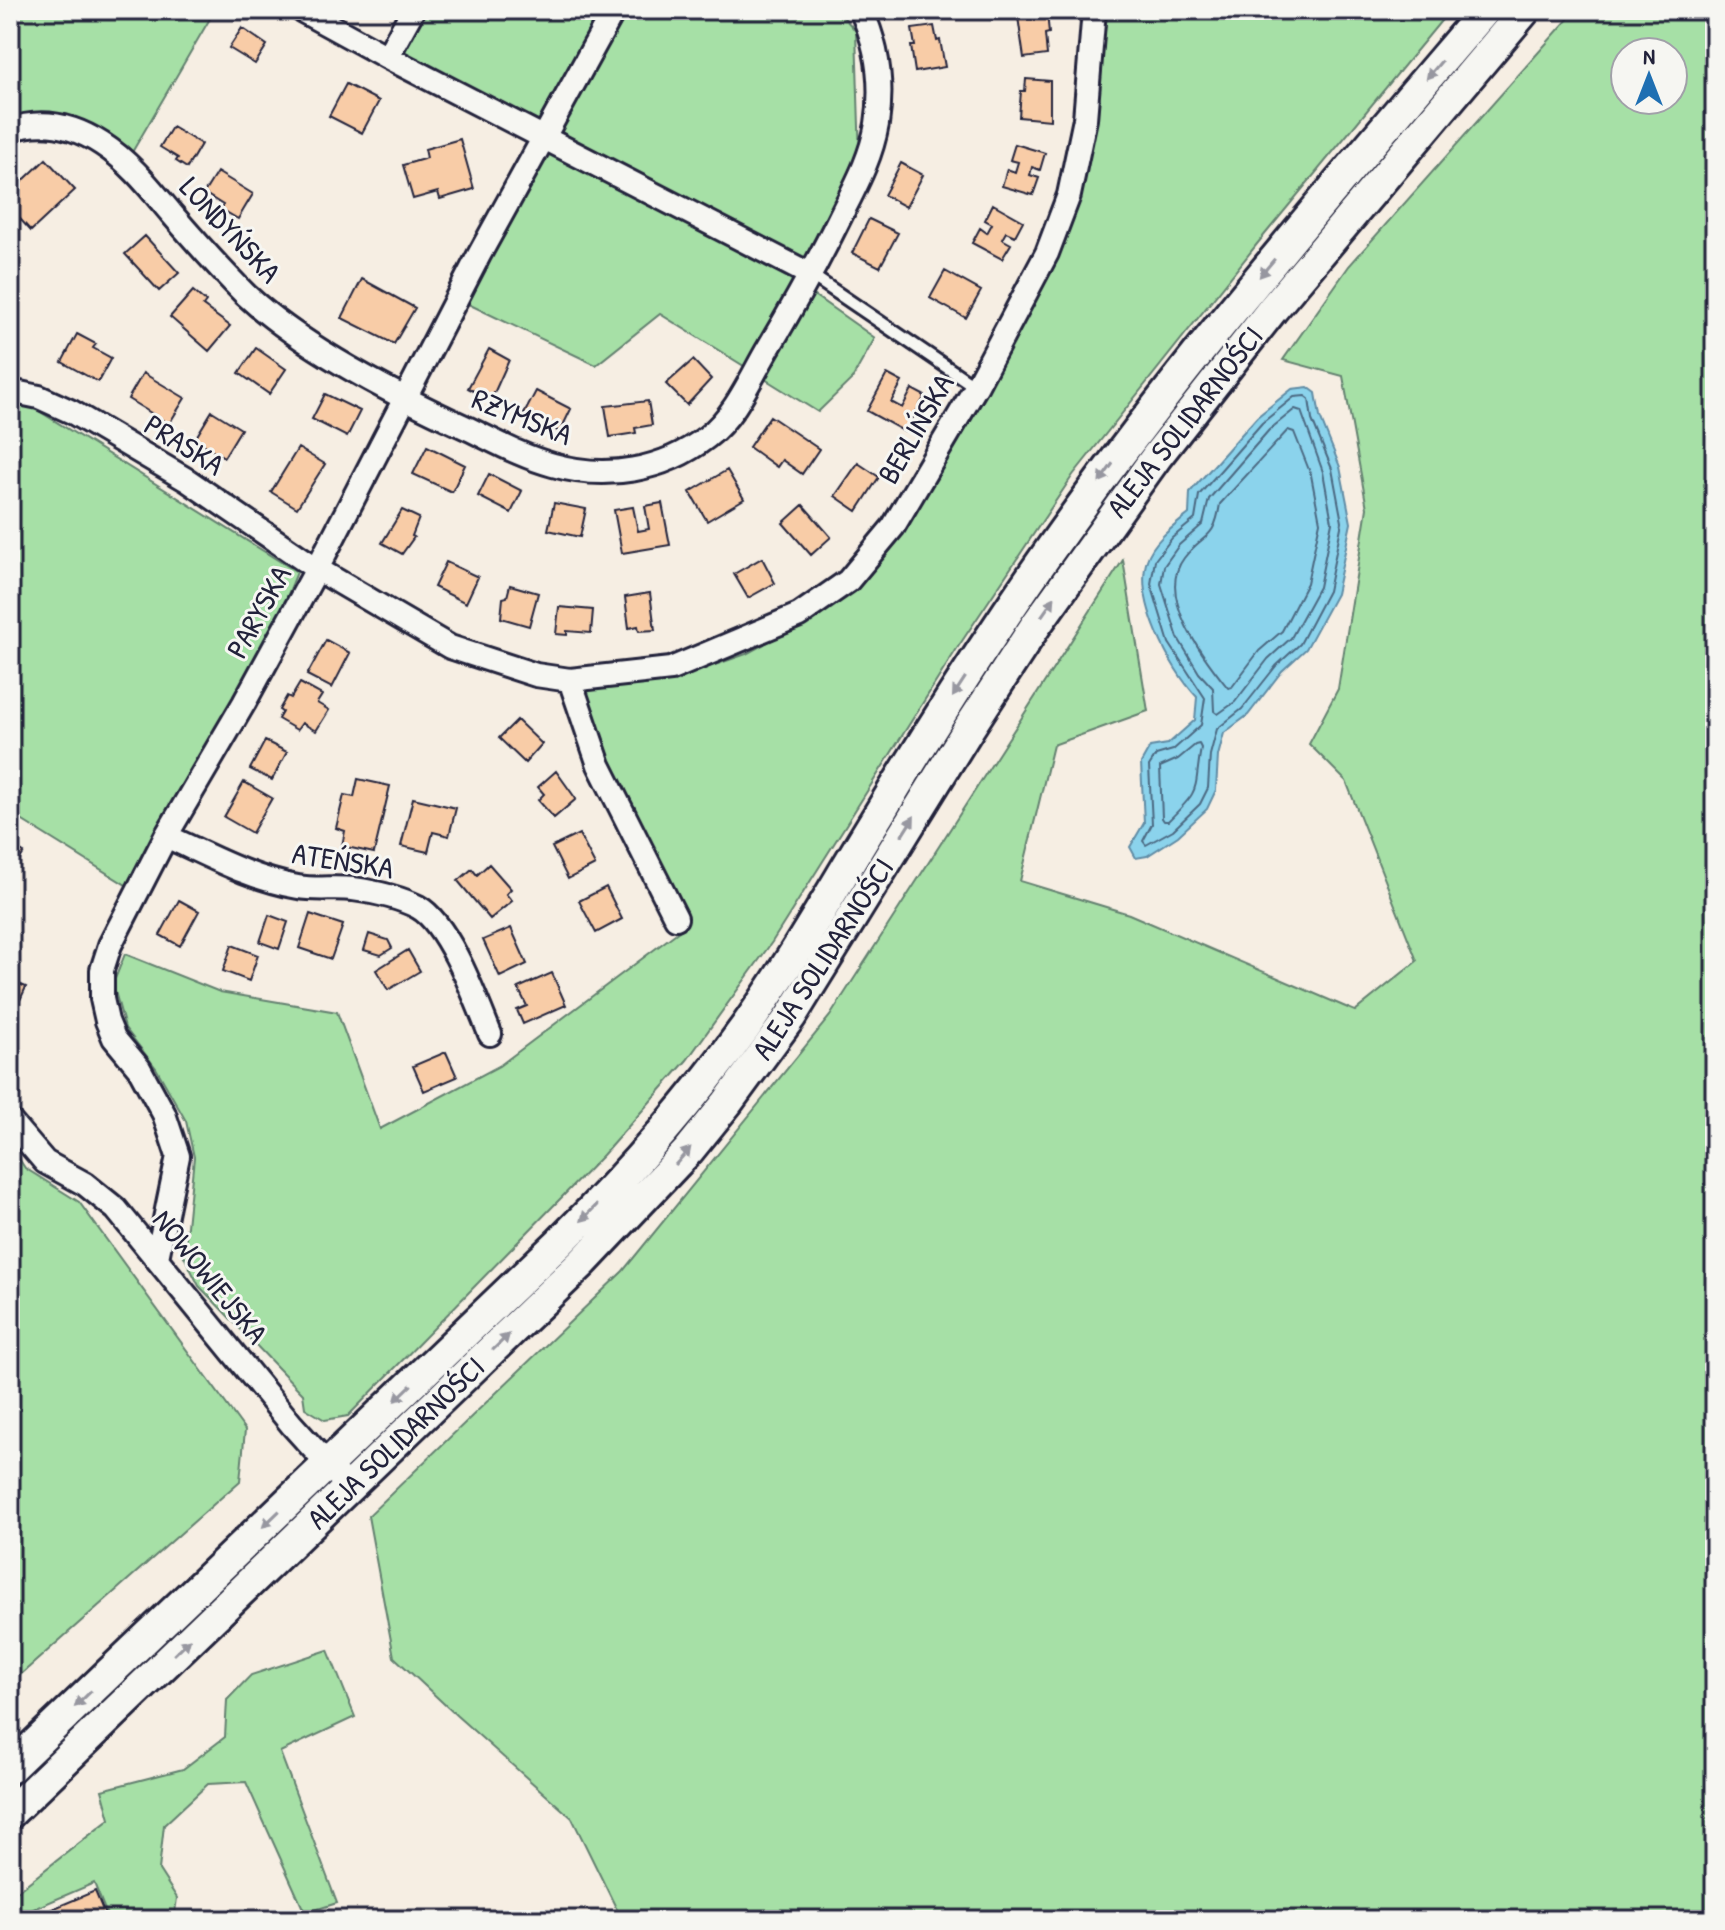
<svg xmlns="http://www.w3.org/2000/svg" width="1725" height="1930" viewBox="0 0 1725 1930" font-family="'Patrick Hand',sans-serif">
<rect width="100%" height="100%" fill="#f6eee3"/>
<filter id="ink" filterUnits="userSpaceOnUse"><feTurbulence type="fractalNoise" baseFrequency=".0125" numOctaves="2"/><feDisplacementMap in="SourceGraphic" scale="16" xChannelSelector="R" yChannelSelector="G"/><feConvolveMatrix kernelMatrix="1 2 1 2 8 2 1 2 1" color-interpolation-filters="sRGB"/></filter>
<g filter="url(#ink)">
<!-- green -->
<path fill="#a6e0a6" stroke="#648170" stroke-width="2" fill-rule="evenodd" d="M10 10H215L131 154C84 116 69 116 10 114Z
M426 10H837L856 31 860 159 811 293 875 338 852 379 818 412 660 314 596 365 466 303 559 135 404 52Z
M1104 10H1450L1257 244 1073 475 958 647 772 942 687 1060 603 1155 348 1416 325 1420 305 1408 303 1394 199 1286 184 1256 194 1157 186 1121 156 1068 125 1028 113 984 125 954 220 992 337 1012 380 1129 499 1066 687 925 579 692 672 680 746 654 822 613 882 559 982 395 1080 192 1096 121 1106 22Z
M1576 10H1715V1920H622L572 1818 457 1716 394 1657 368 1516 623 1271 830 1016 1123 560 1148 711 1053 745 1020 881 1129 914 1355 1011 1417 961 1346 781 1309 744 1338 689 1367 508 1343 376 1283 360 1349 266ZM1625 52H1673V100H1625Z
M10 404 34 408 297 572 266 649 131 888 10 813Z
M10 1145 25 1168 79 1202 245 1430 240 1481 10 1684Z
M328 1650 355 1717 280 1752 337 1903 305 1913 246 1782 208 1784 164 1825 159 1870 177 1898 174 1920H109L94 1883 10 1919V1897L110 1819 102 1790 183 1769 225 1737 227 1700 251 1675Z"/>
<!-- water -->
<path fill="#8bd3ec" stroke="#618ca5" stroke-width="2" d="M1308 387 1316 393 1320 417 1340 467 1351 523 1336 594 1306 649 1282 671 1248 715 1224 733 1218 756 1216 790 1207 809 1178 836 1147 856 1136 858 1130 847 1144 823 1141 763 1150 747 1168 744 1195 720 1197 697C1170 669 1134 599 1147 560 1153 541 1174 526 1189 514L1190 492 1257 417 1292 389Z"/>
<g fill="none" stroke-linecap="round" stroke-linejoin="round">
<!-- shore -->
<path stroke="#4c6982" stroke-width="2" d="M1305 396 1309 399 1312 420 1332 469 1342 522 1328 591 1300 644 1276 666 1242 709 1217 729 1210 755 1208 788 1200 804 1173 830 1146 845 1143 841 1152 824 1149 766 1156 755 1173 750 1201 725 1205 698 1169 643 1151 584 1155 560 1172 538 1195 519 1199 495 1262 423 1294 397Z
M1295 409 1301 411 1323 472 1332 522 1319 587 1291 638 1268 659 1235 702 1218 714 1214 711 1213 688 1199 673 1178 638 1161 584 1164 566 1179 545 1203 524 1209 499 1269 430Z
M1288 430 1294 432 1311 475 1320 522 1307 583 1282 631 1259 651 1232 687 1228 688C1204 658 1155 596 1184 558 1204 532 1214 542 1220 504Z
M1199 744 1201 748C1193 792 1203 787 1168 821H1164L1162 818 1160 767 1178 759 1195 745Z"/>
</g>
<!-- building -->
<path fill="#f8cca7" stroke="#22223b" stroke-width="2" d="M1047 13 1049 33 1045 34 1047 55 1024 58 1018 17Z
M934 26 937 41 940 40 945 67 915 72 911 46H915L912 29Z
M242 28 267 45 255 64 229 48Z
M1026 79 1050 81V120L1019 117 1021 91H1025Z
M346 84 379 101 362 133 329 116Z
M172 127 201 144 187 168 176 161 178 158 160 147Z
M460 139 474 189 440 199 438 192 413 199 403 165 427 158 425 149Z
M1015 144 1045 153 1040 170 1032 167 1030 175 1039 178 1033 195 1002 186 1007 169 1015 172 1018 162 1010 160Z
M46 159 75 190 31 231 10 208V193Z
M901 163 923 175 906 207 884 195Z
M217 172 253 194 238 219 221 209 223 205 204 193Z
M993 204 1023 221 1015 236 1006 232 1002 239 1011 244 1002 259 972 243 980 228 987 233 992 224 985 220Z
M869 219 898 233 880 267 852 253Z
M145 236 179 273 159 291 125 254Z
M945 271 981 291 966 318 930 298Z
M362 279 415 308 394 344 342 318Z
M193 291 206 302 203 306 230 326 209 351 170 317Z
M77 334 96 344 93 348 111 358 98 382 62 362Z
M256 348 286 369 269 394 239 373Z
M489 349 509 360 491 400 468 388Z
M693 360 711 379 687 405 666 384Z
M143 373 185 398 169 424 128 399Z
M887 374 902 382 891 402 902 408 912 389 925 396 905 432 867 411Z
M536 391 571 409 560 432 524 414Z
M325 394 360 411 347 437 312 419Z
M648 401 652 425 635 428 636 433 610 437 605 406Z
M212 411 241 429 224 457 195 439Z
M770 416 819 449 802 474 782 460 777 467 749 447Z
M427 446 465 465 452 492 413 474Z
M298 448 325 464 297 508 271 492Z
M858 463 879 477 857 511 835 496Z
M727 470 744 499 707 521 690 492Z
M489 474 522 491 511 513 478 496Z
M554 503 586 509 580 537 548 530Z
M662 503 670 545 622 553 614 510 633 507 638 531 649 529 645 506Z
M803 505 831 537 811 555 783 523Z
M402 510 419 518 412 536 414 537 402 554 382 543Z
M762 558 775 583 748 598 734 574Z
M446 562 478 577 466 603 434 587Z
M510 585 538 593 529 626 501 618 503 598 507 597Z
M650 593 655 630 639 631 638 626 629 628 625 597Z
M559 607 593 610 591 633 567 631V635L556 634Z
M326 640 350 653 332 688 307 675Z
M300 683 322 695 317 703 329 710 316 731 302 723 297 730 278 719 282 712 279 710 287 696 291 698Z
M517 720 542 744 525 763 499 738Z
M265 741 287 752 272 780 250 769Z
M556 771 576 799 554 818 538 800 544 794 538 787Z
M358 779 390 786 374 853 342 846 345 831 336 828 344 795 354 797Z
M244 782 272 798 252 833 224 817Z
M413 798 456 808 449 836 433 832 428 852 401 846Z
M579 834 595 865 568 879 552 847Z
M10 839 17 844 15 848 24 853 13 869 10 866Z
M489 864 511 889 506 894 512 901 490 919 458 881 472 869 477 875Z
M606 887 622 919 596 933 579 901Z
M179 900 199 911 180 946 160 935Z
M310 914 343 925 331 959 299 948Z
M269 915 288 922 279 949 260 942Z
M511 928 527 964 500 977 483 940Z
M369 934 388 940 392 948 381 955 364 950Z
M232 945 258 955 249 981 223 971Z
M408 950 420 971 388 990 376 970Z
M552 973 566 1005 523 1024 517 1010 527 1006 518 988Z
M10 980 26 987 10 1022Z
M446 1052 457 1077 424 1091 413 1066Z
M95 1891 107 1920H26Z"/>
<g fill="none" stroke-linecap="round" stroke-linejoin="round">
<defs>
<path id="lane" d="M811 275 976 387"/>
<path id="street" d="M301 10 387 57 811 275
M387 57 413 10
M10 130C43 118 74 126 102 144 130 162 150 188 171 213 195 241 220 269 246 295 304 349 397 396 469 429 496 442 523 457 553 465 606 480 663 471 707 437 736 415 751 377 769 347 795 303 819 260 841 215 856 185 871 158 877 124 883 85 878 46 861 10
M10 391 39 397 72 412 187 480 317 569 450 647 536 675 570 680 671 669 799 615 848 581 893 527 976 387 1047 253 1069 195 1085 119 1094 10
M570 680 599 765 676 918
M166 836C208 855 251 879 298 887 316 890 335 887 353 889 375 892 399 897 418 907 449 924 477 1002 490 1034
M10 1121 45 1162 85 1184 116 1209 292 1425 349 1488
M157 1258 178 1156 164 1114 139 1068 114 1038 107 1021 102 999V970L110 945 166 836 244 703 317 569 479 255 614 10"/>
<path id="secondary" d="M10 1768 560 1242C628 1174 691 1103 747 1025 795 957 835 885 879 814 920 746 963 678 1008 611 1151 398 1319 205 1485 10
M10 1813 582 1263 689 1150 727 1103 791 1016 969 728 1036 625 1157 456 1272 310 1525 10"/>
</defs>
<!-- lane casing -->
<use href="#lane" stroke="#22223b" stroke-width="17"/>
<!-- street casing -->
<use href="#street" stroke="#22223b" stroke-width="28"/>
<!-- secondary casing -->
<use href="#secondary" stroke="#22223b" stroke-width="36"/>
<!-- lane -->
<use href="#lane" stroke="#f6f6f2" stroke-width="11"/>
<!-- street -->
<use href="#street" stroke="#f6f6f2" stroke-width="22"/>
<!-- secondary -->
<use href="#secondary" stroke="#f6f6f2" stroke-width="30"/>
</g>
<!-- one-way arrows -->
<defs><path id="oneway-solid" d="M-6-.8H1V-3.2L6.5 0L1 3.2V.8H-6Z" transform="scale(2)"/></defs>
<g fill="#9797a0">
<use href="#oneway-solid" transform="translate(1434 70) rotate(130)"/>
<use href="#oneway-solid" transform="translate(1267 268) rotate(130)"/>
<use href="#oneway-solid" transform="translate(1106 473) rotate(126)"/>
<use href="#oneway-solid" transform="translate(1048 607) rotate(-55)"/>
<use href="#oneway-solid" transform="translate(959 687) rotate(123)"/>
<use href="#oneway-solid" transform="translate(908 826) rotate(-58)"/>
<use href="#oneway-solid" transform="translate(683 1156) rotate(-49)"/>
<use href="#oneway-solid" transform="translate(589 1213) rotate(134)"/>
<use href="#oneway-solid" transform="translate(501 1342) rotate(-44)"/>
<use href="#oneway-solid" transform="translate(403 1393) rotate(136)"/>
<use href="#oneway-solid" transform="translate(271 1519) rotate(136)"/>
<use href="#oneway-solid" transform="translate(182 1647) rotate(-44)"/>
<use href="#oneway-solid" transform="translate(83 1699) rotate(136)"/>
</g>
</g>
<g text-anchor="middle" stroke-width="6" stroke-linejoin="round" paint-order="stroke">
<!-- street labels -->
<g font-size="30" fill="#22223b" stroke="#f6f6f2">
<text transform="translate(230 230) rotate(47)" y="10">LONDYŃSKA</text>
<text transform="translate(522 417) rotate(22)" y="10">RZYMSKA</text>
<text transform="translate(1185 422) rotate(-52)" y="10">ALEJA SOLIDARNOŚCI</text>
<text transform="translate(916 429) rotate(-60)" y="10">BERLIŃSKA</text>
<text transform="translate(184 445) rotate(32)" y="10">PRASKA</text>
<text transform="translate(259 612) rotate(-61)" y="10">PARYSKA</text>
<text transform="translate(343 861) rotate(9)" y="10">ATEŃSKA</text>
<text transform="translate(823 959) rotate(-57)" y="10">ALEJA SOLIDARNOŚCI</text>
<text transform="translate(210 1277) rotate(51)" y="10">NOWOWIEJSKA</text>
<text transform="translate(396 1443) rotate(-44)" y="10">ALEJA SOLIDARNOŚCI</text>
</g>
</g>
<!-- margin -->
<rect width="1725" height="1930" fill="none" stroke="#f6f6f2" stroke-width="40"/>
<rect x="20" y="20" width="1685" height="1890" fill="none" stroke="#22223b" stroke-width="3" filter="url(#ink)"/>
<!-- north arrow -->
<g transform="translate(1649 76)"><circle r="38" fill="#f6f6f2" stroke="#a1a1a9" stroke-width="2"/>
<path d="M0-6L14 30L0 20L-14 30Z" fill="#1f6fb2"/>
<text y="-12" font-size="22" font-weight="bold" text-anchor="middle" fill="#22223b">N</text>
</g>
</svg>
